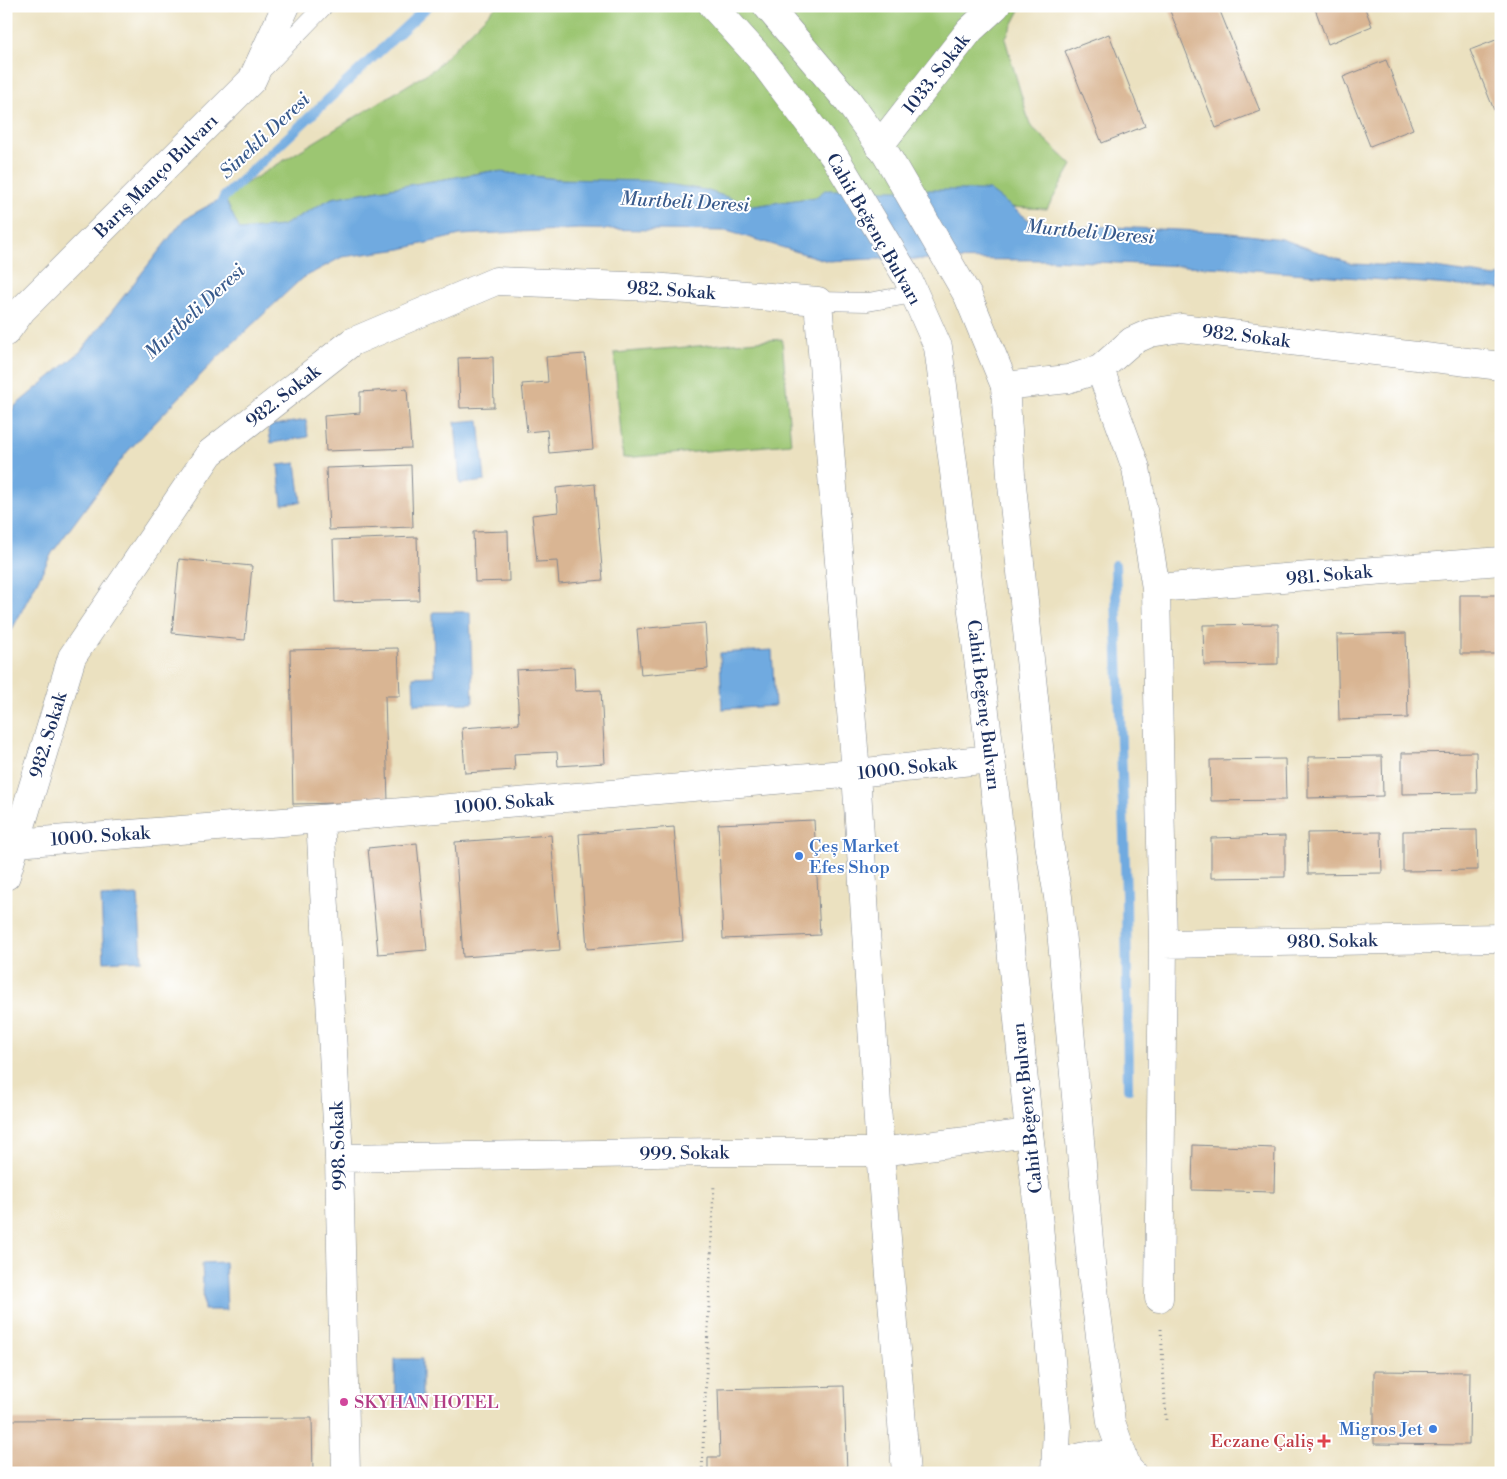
<svg xmlns="http://www.w3.org/2000/svg" width="1507" height="1479" viewBox="0 0 1507 1479" font-family="'Libre Bodoni',serif">
<rect width="100%" height="100%" fill="#fff"/>
<filter id="ink" filterUnits="userSpaceOnUse"><feTurbulence type="fractalNoise" baseFrequency=".02" numOctaves="2"/><feDisplacementMap in="SourceGraphic" scale="10" xChannelSelector="R" yChannelSelector="G"/><feConvolveMatrix kernelMatrix="1 2 1 2 8 2 1 2 1" color-interpolation-filters="sRGB"/></filter>
<filter id="wash" filterUnits="userSpaceOnUse"><feTurbulence type="fractalNoise" baseFrequency=".0096" numOctaves="4" result="noise"/><feDisplacementMap in="SourceGraphic" scale="20" xChannelSelector="R" yChannelSelector="G"/><feGaussianBlur stdDeviation="1.12" result="paint"/><feColorMatrix in="noise" values="0 0 0 0 0 0 0 0 0 0 0 0 0 0 0 0 0 1.4 0 .05"/><feComposite in="paint" operator="in"/></filter>
<g filter="url(#wash)">
<rect width="100%" height="100%" fill="#ebe1c0"/>
<!-- green -->
<path fill="#9cc672" stroke="#5c7a68" d="M496 6H1022L1005 39 1030 125 1072 165 1047 209 816 197 754 206 705 190 557 179 492 171 332 198 282 226 239 230 224 197 434 69Z
M782 339 791 444 623 458 614 353Z"/>
<!-- water -->
<path fill="#6faae0" stroke="#456c9f" d="M492 171 557 179 647 181 705 190 754 206 816 197 825 190H989L1045 232 1092 226 1222 232 1282 239 1352 264 1430 267 1495 277 1501 275V289L1227 268 1052 260 873 259 828 261 727 231 579 229 460 235 401 249 342 257 301 279 218 357 127 452 52 553 6 641V418L15 406 80 352 184 219 224 197 240 230 282 226 332 198Z
M306 420 308 437 271 443 268 426Z
M479 420 485 481 460 484 455 422Z
M296 463 301 502 282 504 278 465Z
M433 612H470L473 703 414 704 413 677 434 676Z
M772 650 775 706 722 709 720 653Z
M138 895 142 960 104 962 101 897Z
M225 1262 227 1310H204L202 1263Z
M395 1359H422V1407H395Z"/>
<g fill="none" stroke-linecap="round" stroke-linejoin="round">
<!-- stream -->
<path stroke="#6faae0" stroke-width="10" d="M219 208 224 197 428 6
M1115 565 1126 895 1128 1089"/>
</g>
<g id="blocks">
<!-- building -->
<path fill="#d9b593" d="M1168 6H1218L1260 111 1216 128Z
M1314 6H1364L1372 26 1328 44Z
M1109 34 1145 126 1102 143 1065 51Z
M1501 38V108L1494 110 1470 50Z
M1386 60 1413 129 1370 146 1343 77Z
M585 354 593 449 549 453 547 430 527 432 522 384 548 382 546 357Z
M493 357 494 407 460 408 458 358Z
M407 389 411 448 326 451 324 416 360 413V392Z
M411 465 413 527 329 530 326 468Z
M595 484 603 580 559 584 557 561 537 562 532 515 558 512 556 488Z
M508 531 509 581 475 582 473 532Z
M417 537 419 600 335 602 333 540Z
M179 559 252 566 245 640 172 633Z
M1460 595H1501V654H1460Z
M705 623 708 669 641 675 637 629Z
M1278 624V664L1204 665 1203 625Z
M1406 633 1408 718 1339 720 1337 635Z
M398 648 400 696H385L388 802 293 804 290 650Z
M574 667 575 691 601 690 605 763 558 766 557 752 514 754 515 770 465 773 462 728 519 724 516 670Z
M1476 752 1477 793 1402 794V753Z
M1382 756 1383 796 1308 798V757Z
M1285 759 1286 800 1211 801 1210 760Z
M814 820 820 935 723 939 718 824Z
M674 827 683 941 587 949 579 834Z
M1477 830 1478 870 1403 871V831Z
M1381 832 1382 873 1308 874 1307 833Z
M551 835 560 950 463 957 455 842Z
M1285 836V877L1211 878V838Z
M417 843 427 950 378 954 368 848Z
M1193 1145 1275 1148 1274 1192 1192 1190Z
M1374 1371 1470 1372 1469 1445 1374 1444Z
M844 1386 847 1473H708V1457H720L718 1389Z
M312 1418 313 1473H7L6 1420Z"/>
</g>
</g>
<g filter="url(#ink)">
<use href="#blocks" fill-opacity="0" stroke="#83888f" stroke-width="1"/>
<g fill="none" stroke-linecap="round" stroke-linejoin="round">
<defs>
<path id="service" d="M265 67 324 6
M818 301 868 302 914 294"/>
<path id="minor" d="M879 146 970 30 996 6
M1100 369 1136 468 1156 588 1163 944 1159 1298
M1005 386 1068 379 1100 369 1132 341 1150 333 1181 328 1501 366
M1156 588 1501 561
M320 819 339 1158 346 1473
M16 843 320 819 856 773 991 759
M6 876 72 657 210 453 352 342 496 281 653 287 818 301 856 773 880 1152 906 1473
M1163 944 1501 938
M339 1158 715 1152H880L1029 1133"/>
<path id="tertiary" d="M6 332 22 310 252 80 286 6"/>
<path id="secondary" d="M713 6 760 58 836 159 907 277 938 347 991 759 1001 845 1029 1133 1036 1192 1057 1427 1055 1473
M767 6 848 101 886 154 968 296 1005 386 1011 475 1049 843 1058 897 1092 1274 1111 1422 1127 1467
M1055 1473C1077 1450 1110 1449 1132 1473"/>
</defs>
<!-- service casing -->
<use href="#service" stroke="#83888f" stroke-width="19"/>
<!-- minor casing -->
<use href="#minor" stroke="#83888f" stroke-width="29"/>
<!-- tertiary casing -->
<use href="#tertiary" stroke="#83888f" stroke-width="29"/>
<!-- secondary casing -->
<use href="#secondary" stroke="#83888f" stroke-width="29"/>
<!-- path -->
<path stroke="#83888f" stroke-width="3" stroke-dasharray="1 4" stroke-linecap="butt" d="M1161 1329 1166 1420
M702 1473 714 1184"/>
<!-- service -->
<use href="#service" stroke="#fff" stroke-width="18"/>
<!-- minor -->
<use href="#minor" stroke="#fff" stroke-width="28"/>
<!-- tertiary -->
<use href="#tertiary" stroke="#fff" stroke-width="28"/>
<!-- secondary -->
<use href="#secondary" stroke="#fff" stroke-width="28"/>
</g>
</g>
<!-- markers -->
<g fill="#3f7fe0" stroke="#fff" stroke-width="2">
<circle cx="799" cy="856" r="5"/>
<circle cx="1433" cy="1429" r="5"/>
</g>
<circle fill="#d1479c" stroke="#fff" stroke-width="2" cx="344" cy="1402" r="5"/>
<path fill="#e0444e" stroke="#fff" stroke-width="2" d="M1321.5 1433.5h5v5h5v5h-5v5h-5v-5h-5v-5h5z"/>
<g text-anchor="middle" stroke-width="4" stroke-linejoin="round" paint-order="stroke">
<!-- street labels -->
<g font-size="18" fill="#1b2f5e" stroke="#fff">
<text transform="translate(936 74) rotate(-52)" y="6">1033. Sokak</text>
<text transform="translate(156 176) rotate(-45)" y="6">Barış Manço Bulvarı</text>
<text transform="translate(874 229) rotate(60)" y="6">Cahit Beğenç Bulvarı</text>
<text transform="translate(671 290) rotate(4)" y="6">982. Sokak</text>
<text transform="translate(1246 336) rotate(7)" y="6">982. Sokak</text>
<text transform="translate(283 396) rotate(-38)" y="6">982. Sokak</text>
<text transform="translate(1329 575) rotate(-5)" y="6">981. Sokak</text>
<text transform="translate(984 705) rotate(83)" y="6">Cahit Beğenç Bulvarı</text>
<text transform="translate(48 735) rotate(-73)" y="6">982. Sokak</text>
<text transform="translate(907 768) rotate(-6)" y="6">1000. Sokak</text>
<text transform="translate(504 803) rotate(-5)" y="6">1000. Sokak</text>
<text transform="translate(100 836) rotate(-4)" y="6">1000. Sokak</text>
<text transform="translate(1332 941) rotate(-1)" y="6">980. Sokak</text>
<text transform="translate(1027 1108) rotate(-96)" y="6">Cahit Beğenç Bulvarı</text>
<text transform="translate(338 1146) rotate(-92)" y="6">998. Sokak</text>
<text transform="translate(684 1153) rotate(-1)" y="6">999. Sokak</text>
</g>
<!-- shop labels -->
<g font-size="18" fill="#366cbe" stroke="#fff" text-anchor="start">
<text x="809" y="852">Çeș Market<tspan x="809" dy="21">Efes Shop</tspan></text>
<text x="1423" y="1435" text-anchor="end">Migros Jet</text>
</g>
<!-- hotel labels -->
<g font-size="18" fill="#b23c85" stroke="#fff" text-anchor="start">
<text x="354" y="1408">SKYHAN HOTEL</text>
</g>
<!-- health labels -->
<g font-size="18" fill="#be3a42" stroke="#fff" text-anchor="end">
<text x="1314" y="1447">Eczane Çaliș</text>
</g>
<!-- water labels -->
<g font-size="19" font-style="italic" fill="#385a8c" stroke="#fff">
<text transform="translate(264 135) rotate(-43)" y="7">Sinekli Deresi</text>
<text transform="translate(685 201) rotate(3)" y="7">Murtbeli Deresi</text>
<text transform="translate(1090 231) rotate(5)" y="7">Murtbeli Deresi</text>
<text transform="translate(194 311) rotate(-43)" y="7">Murtbeli Deresi</text>
</g>
</g>
<!-- margin -->
<rect width="1507" height="1479" fill="none" stroke="#fff" stroke-width="25"/>
</svg>
